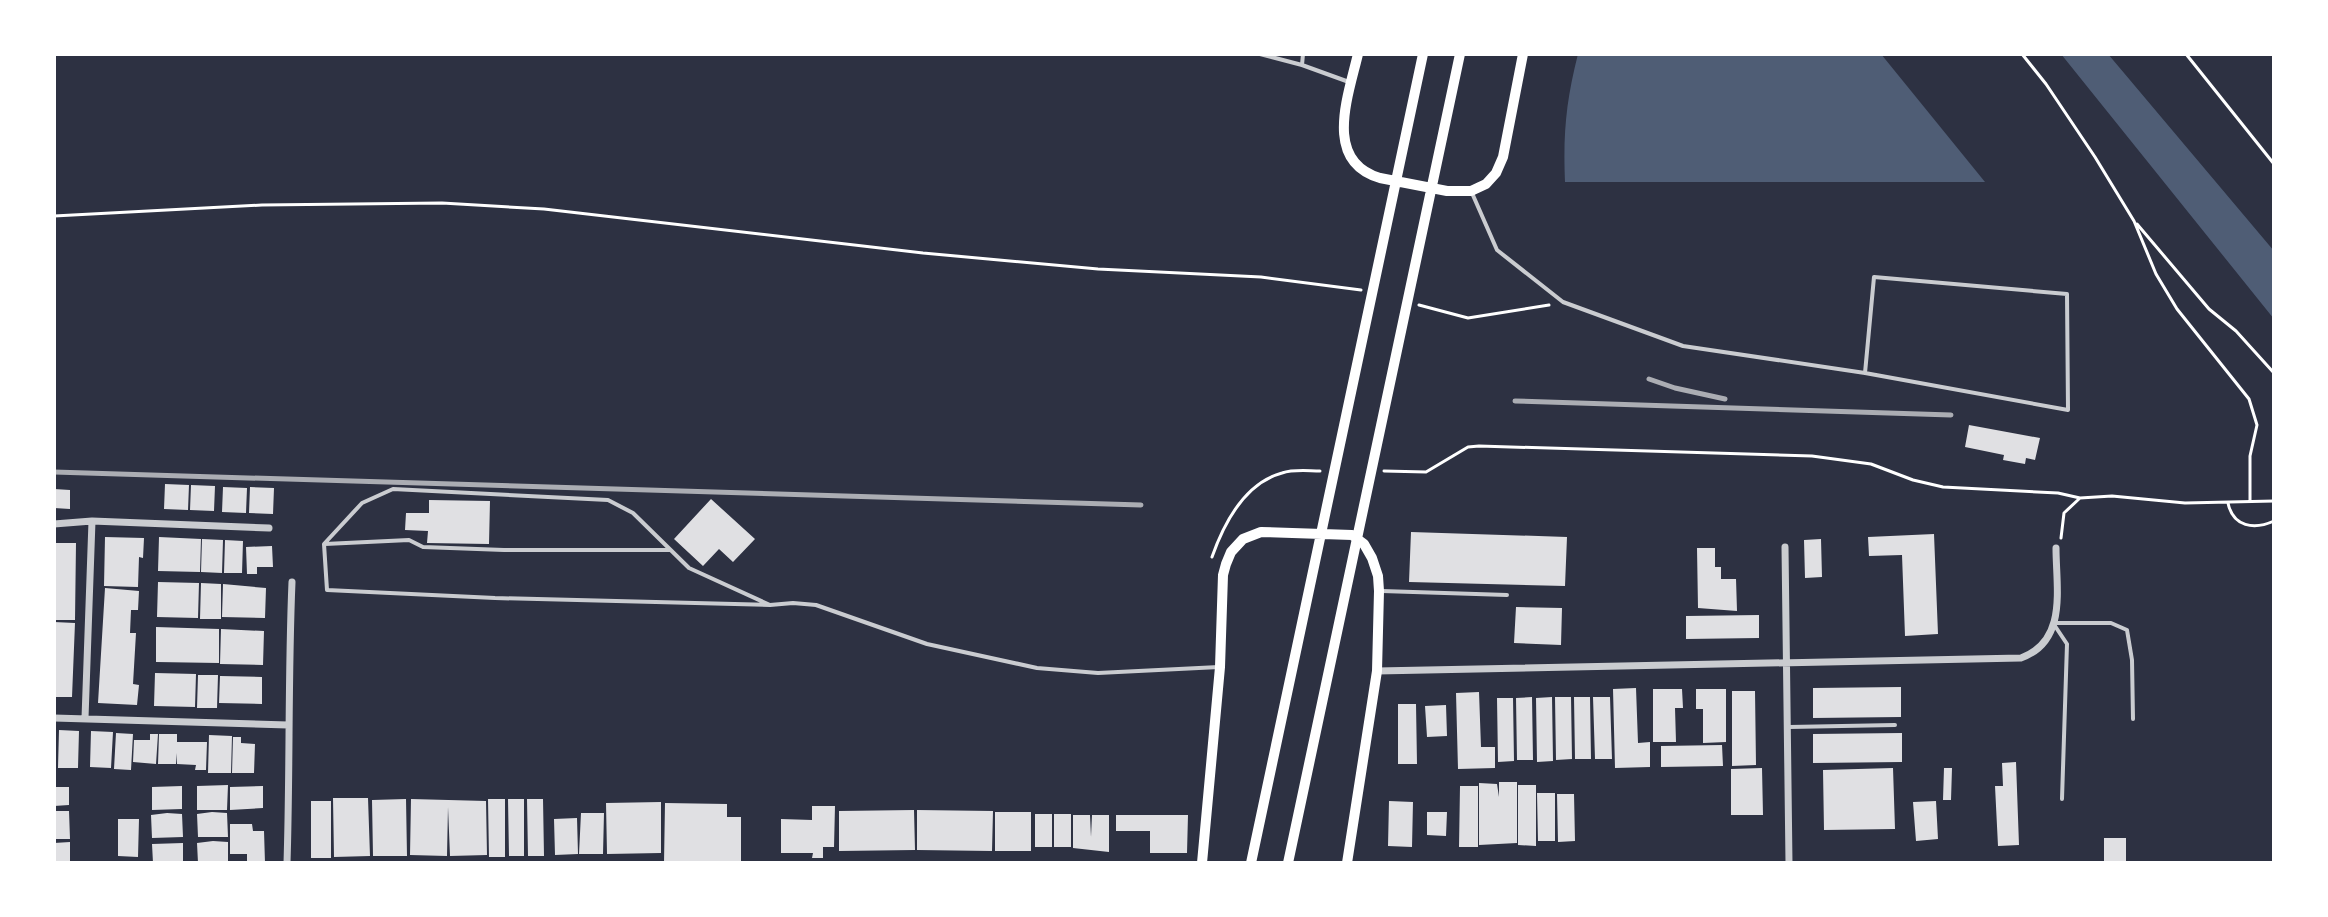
<svg xmlns="http://www.w3.org/2000/svg" width="2328" height="917" viewBox="0 0 2328 917" font-family="'Asap Condensed',sans-serif">
<rect width="100%" height="100%" fill="#2d3142"/>
<!-- water -->
<path fill="#4f5d75" d="M1578 54H1881L1985 182H1565C1563 134 1566 101 1578 54Z
M2061 54H2108L2274 251V319Z"/>
<!-- building -->
<path fill="#e0e0e3" d="M1969 425 2040 438 2035 460 2026 458 2025 464 2003 460 2004 455 1965 447Z
M165 484 189 485 188 510 164 509Z
M191 485 215 486 214 511 190 510Z
M223 487 247 488 246 513 222 512Z
M250 487 274 488 273 514 249 513Z
M54 489 70 490V509L54 508Z
M711 499 755 539 733 562 719 549 703 566 674 539Z
M429 500 490 501 489 544 427 543 428 531 405 530 406 513H429Z
M1411 532 1567 537 1565 586 1409 582Z
M1934 534 1938 634 1905 636 1902 555 1869 556 1868 537Z
M105 537 144 538 143 558 139 557 138 587 104 586Z
M159 537 201 539 200 572 158 571Z
M202 539 223 540 222 573 201 572Z
M1821 539 1822 577 1805 578 1804 540Z
M225 540 243 541 242 573H224Z
M54 543H76L75 620H54Z
M272 546 273 567H257V574H247L246 547Z
M1697 548H1715V567H1721V579H1736L1737 611 1698 608Z
M158 582 199 583 198 618 157 617Z
M201 583 221 584V619H200Z
M223 584 266 588 265 618 222 617Z
M105 588 139 591 138 610H131L130 633H136L133 684 139 685 137 705 98 703Z
M1516 607 1562 608 1561 645 1514 643Z
M1759 615V638L1686 639V616Z
M54 622 75 623 72 697H54Z
M156 627 219 629V663L156 662Z
M221 629 264 631 263 665 220 664Z
M155 673 196 674 195 707 154 706Z
M198 675H218L217 708H197Z
M220 676 262 677V704L219 703Z
M1901 687V717L1813 718V688Z
M1636 688 1638 743 1650 742V767L1615 768 1613 689Z
M1653 689H1682L1683 708H1675L1676 742H1653Z
M1696 689H1726V742L1703 743V709H1696Z
M1732 691H1755L1756 765 1732 766Z
M1479 692 1481 747H1495V768L1458 769 1456 693Z
M1532 697 1533 760H1517L1516 698Z
M1552 697 1553 761 1537 762 1536 698Z
M1555 697H1571L1572 759 1556 760Z
M1574 697H1590L1591 759H1575Z
M1593 697H1610L1612 759H1595Z
M1497 698H1513L1514 761 1498 762Z
M1398 704H1416L1417 764H1398Z
M1446 705 1447 736 1427 737 1425 706Z
M59 730 79 731 78 768H58Z
M91 731 113 732 111 768 90 767Z
M116 733 133 734 131 770 114 769Z
M1902 733V762L1813 763V734Z
M150 734H158L156 764 133 762 134 740H150Z
M159 734H177V742H207L206 770H195L196 765 177 764V753L176 764H158Z
M209 735 232 736 231 773H208Z
M233 737H241V743L255 744 254 773H232Z
M1722 745 1723 766 1661 767V746Z
M2016 762 2019 845 1998 846 1995 786H2003L2002 763Z
M1762 768 1763 815H1731V769Z
M1893 768 1895 829 1824 830 1823 770Z
M1944 768H1952L1951 800H1943Z
M1499 782H1517V843L1479 845V783L1497 784 1499 797Z
M228 785 227 810H197V786Z
M1518 785H1536V846L1518 845Z
M182 786V809L152 810V787Z
M263 786V808L230 810V787Z
M1460 786H1478V847H1459Z
M54 787H69V805L54 806Z
M1537 793H1555V841H1538Z
M1557 794H1574L1575 841 1558 842Z
M333 798H368L370 856 334 857Z
M406 799 407 856H373L372 800Z
M411 799 486 801 487 855 450 856 448 807 447 856 410 855Z
M488 799H505V857H489Z
M508 799H524V856H509Z
M527 799H543L544 856H528Z
M311 801H331V858H311Z
M1389 801 1413 802 1412 847 1388 846Z
M1936 801 1938 839 1916 841 1913 802Z
M661 802V853L607 854 606 803Z
M665 803 727 804V817H741V863H664Z
M812 806H835L834 847H823V858H812L813 853H781V819L812 820Z
M914 810 915 850 839 851V811Z
M917 810 993 811 992 851 917 850Z
M54 811H69L70 839H54Z
M212 812 227 813 228 837H198L197 814Z
M995 812H1031V851H995Z
M1427 812H1447L1446 836 1427 835Z
M167 813 182 814 183 837 152 838 151 815Z
M581 813H604L603 854H579Z
M1035 814H1052V847H1035Z
M1054 814H1071V847H1054Z
M1073 815H1090L1091 837 1092 815H1109V852L1073 848Z
M1116 815H1188L1187 853H1150V831H1116Z
M577 818 578 854 555 855 554 819Z
M118 819H139L138 857 118 856Z
M230 824H252L253 831H264L265 863H247V854H230Z
M2104 838H2126V863H2104Z
M213 841 228 842V863H198L197 843Z
M70 842V863H54V843Z
M183 843V863H153L152 844Z"/>
<g fill="none" stroke-linecap="round" stroke-linejoin="round">
<!-- path -->
<path stroke="#fff" stroke-width="3" d="M2022 54 2046 84 2095 157 2134 221 2156 274 2177 309 2249 399 2257 425 2250 456V501
M2186 54 2274 164
M54 216 262 205 442 203 544 209 923 253 1098 269 1261 277 1361 290
M2137 224 2209 309 2236 331 2274 373
M1419 305 1468 318 1549 305
M1384 471 1426 472 1468 447 1479 446 1812 456 1871 464 1913 480 1943 487 2058 493 2080 498
M2228 503C2233 527 2254 530 2274 521
M2061 538 2064 513 2080 498 2112 496 2185 503 2274 501
M1212 557C1224 523 1245 483 1282 473 1294 469 1308 471 1320 471"/>
<!-- service -->
<path stroke="#caccd0" stroke-width="4" d="M1260 54 1302 65 1303 54
M1302 65 1349 82
M1472 193 1497 250 1563 302 1683 346 1865 373 2068 410 2067 294 1874 277 1865 373
M325 544 409 540 423 547 504 550H670
M1382 591 1507 595
M770 605 689 568 633 513 608 500 393 489 362 503 324 544 327 590 495 598 770 605 793 603 816 605 927 644 1037 668 1098 673 1219 667
M2055 623H2111L2127 630 2132 660 2133 719
M2055 626 2067 644 2062 799
M1789 727 1895 725"/>
<!-- minor -->
<path stroke="#caccd0" stroke-width="7" d="M54 524 92 521 269 528
M1785 547 1789 863
M1377 671 2021 658C2068 641 2056 588 2056 548
M54 718 288 725
M85 718 92 521
M287 863C290 769 288 676 292 582"/>
<!-- secondary -->
<path stroke="#fff" stroke-width="10" d="M1358 54C1348 97 1323 161 1380 178L1447 191H1471L1486 184 1496 173 1503 157 1523 54
M1202 863 1220 667 1223 575 1226 564 1231 552 1243 539 1261 532 1352 535 1364 544 1372 558 1378 576 1379 591 1377 671 1347 863
M1251 863 1423 54
M1288 863 1460 54"/>
<!-- rail -->
<path stroke="#abadb3" stroke-width="5" d="M1649 379 1675 388 1725 399
M1515 401 1951 415
M54 472 1141 505"/>
</g>
<!-- border -->
<rect width="2328" height="917" fill="none" stroke="#ffffff" stroke-width="112"/>
</svg>
